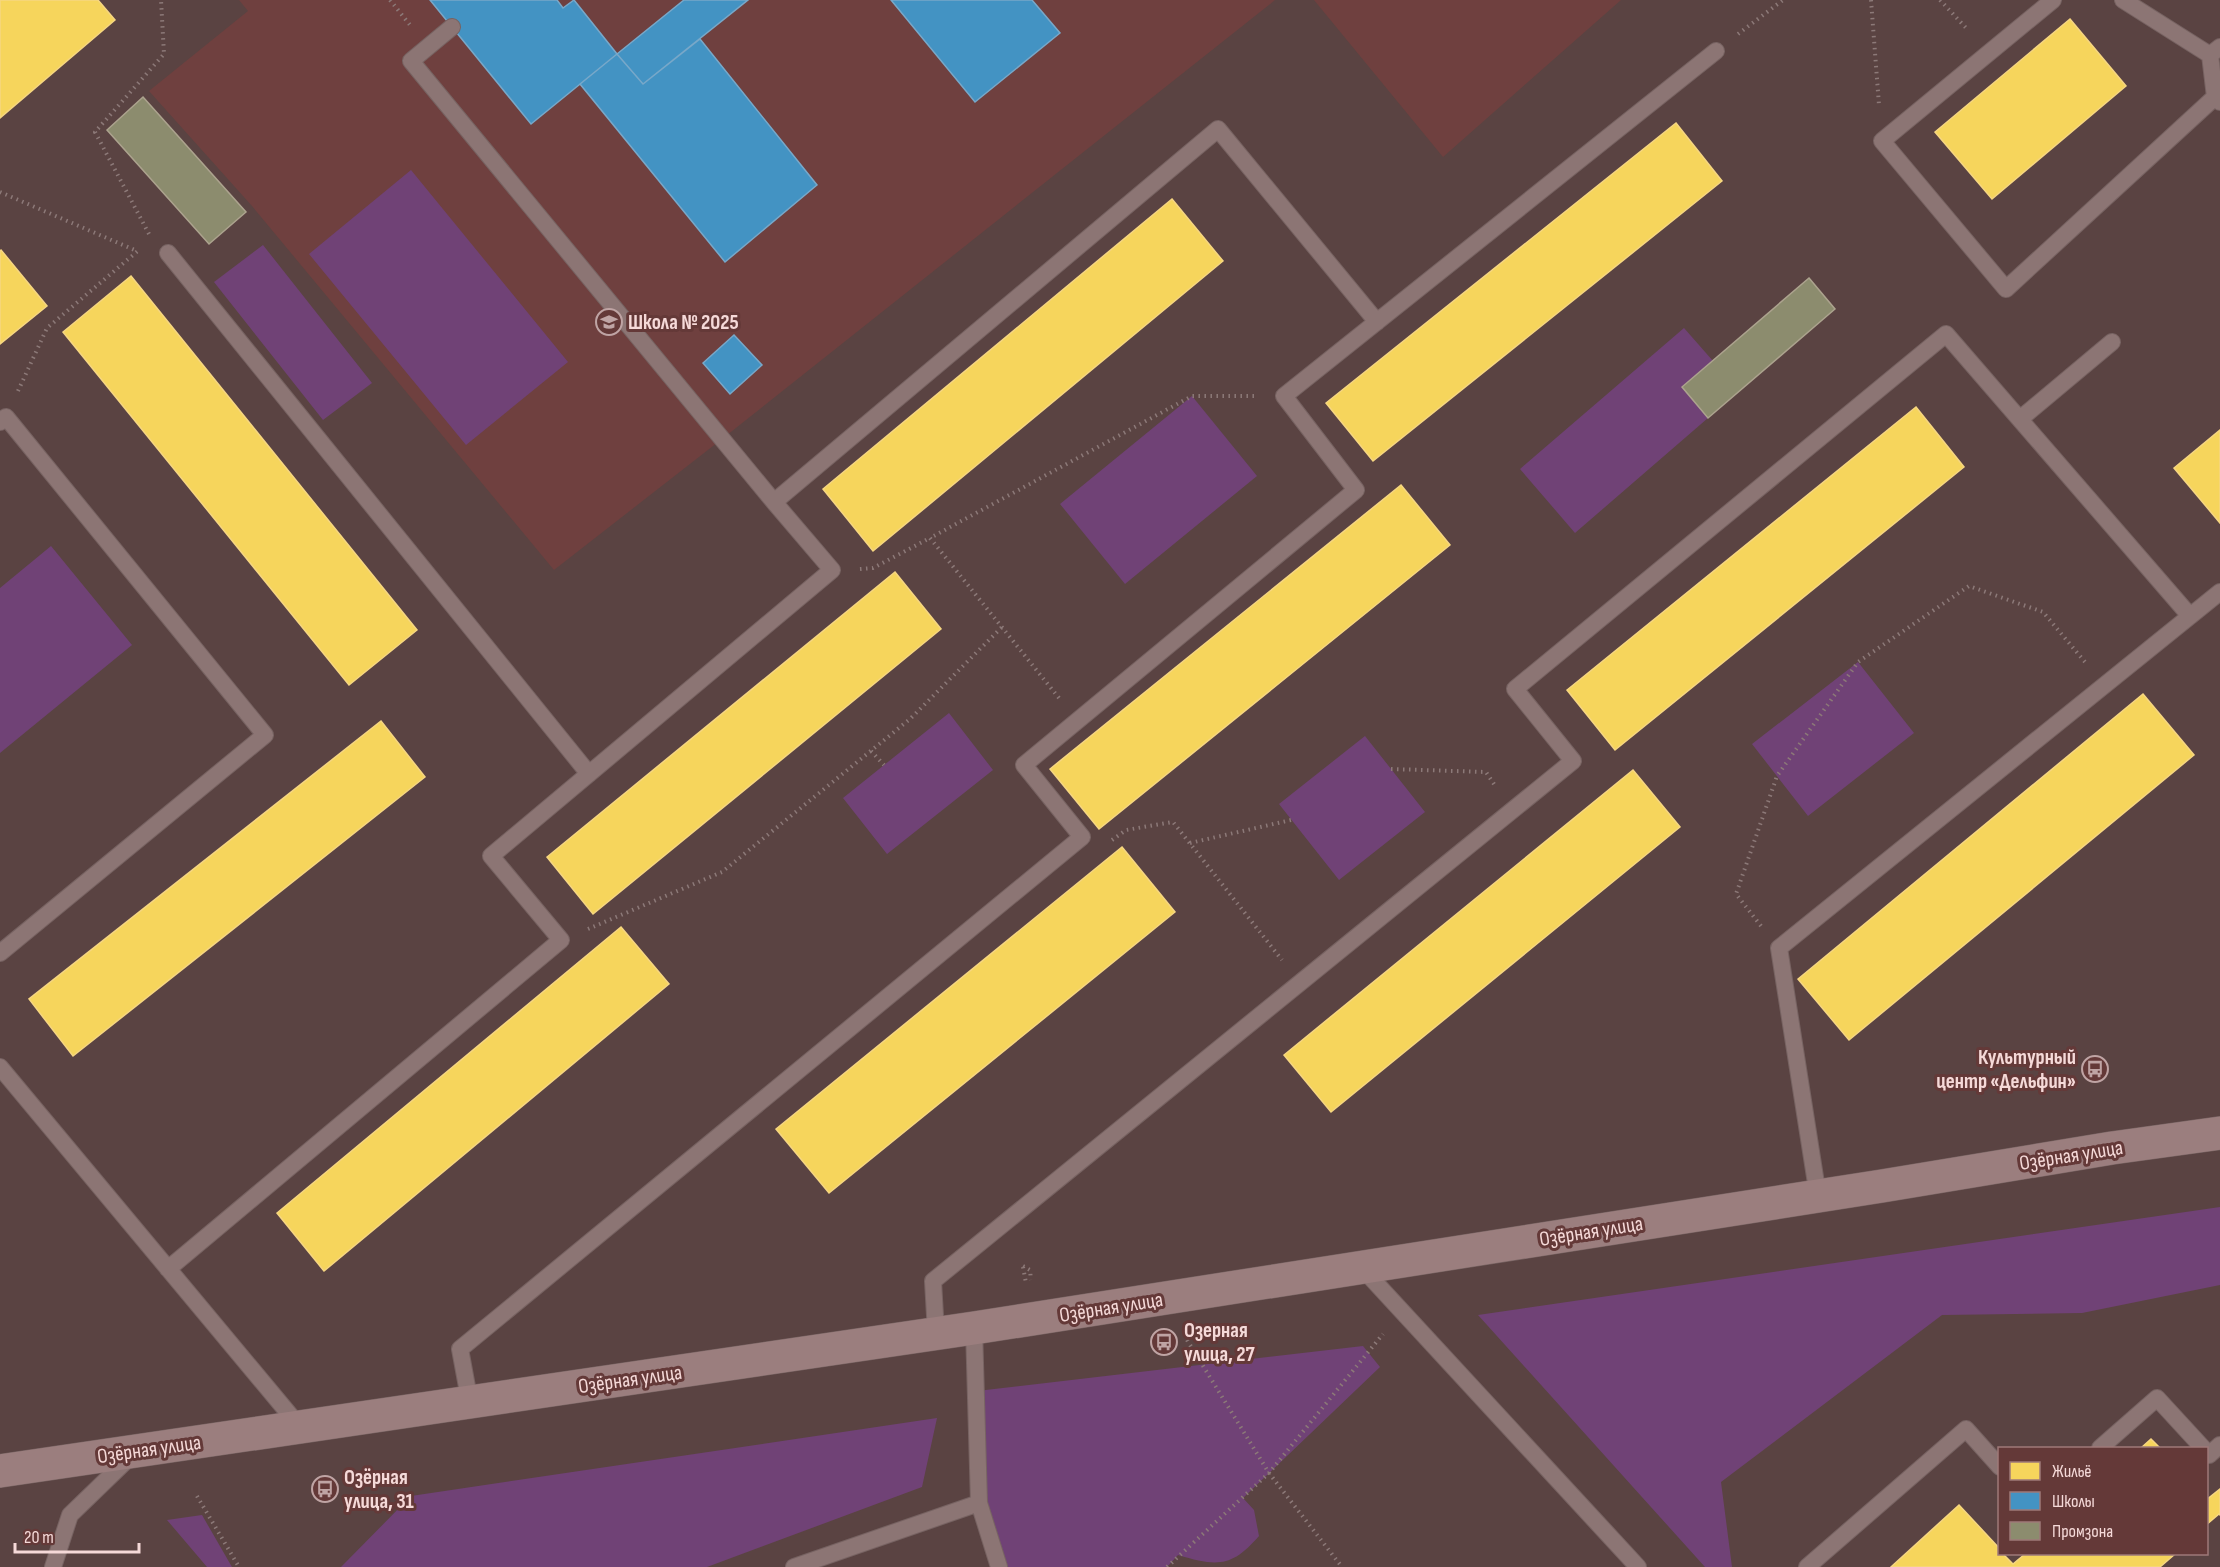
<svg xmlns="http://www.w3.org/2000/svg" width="2220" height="1567" viewBox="0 0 2220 1567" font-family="'Sofia Sans Condensed',sans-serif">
<rect width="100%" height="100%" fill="#5a4342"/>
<!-- built -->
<path fill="#6f403f" d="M239 0H1275L722 439 554 570 252 206 149 91 248 11Z
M1314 0H1621L1443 157Z"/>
<!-- green -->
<path fill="#704276" d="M411 170 568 362 466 445 309 254Z
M263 245 372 383 323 420 214 282Z
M1684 328 1713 361 1682 387 1708 418 1575 533 1520 469Z
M1192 396 1257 476 1125 584 1060 504Z
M51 546 132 645 0 753V588Z
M1858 662 1914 733 1808 816 1752 744Z
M949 713 993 770 887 854 843 798Z
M1365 736 1425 812 1339 880 1279 804Z
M2220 1207V1285L2082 1313 1942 1315 1721 1482 1732 1567H1705L1478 1315Z
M1363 1346 1380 1367 1243 1498 1254 1510 1259 1536C1232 1567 1218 1567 1178 1555L1167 1567H999L979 1503 977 1391Z
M937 1418 922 1487 707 1567H341L411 1496Z
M202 1515 232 1567H207L167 1520Z"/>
<!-- homes -->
<path fill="#f6d55c" stroke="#f6d681" stroke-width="1.5" d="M0 0H98L115 20 0 118Z
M2070 19 2126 86 1992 199 1935 132Z
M1676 123 1722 181 1373 461 1326 403Z
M1172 199 1223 261 873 551 823 489Z
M1 250 47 306 0 344V251Z
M131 276 417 630 349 685 63 332Z
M1916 407 1964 467 1615 750 1567 690Z
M2220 430V523L2174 468Z
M1401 485 1450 545 1099 829 1050 769Z
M895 572 941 629 593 914 547 857Z
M2143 694 2194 755 1849 1040 1798 979Z
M381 721 425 777 73 1056 29 999Z
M1633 770 1680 827 1331 1112 1284 1055Z
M1122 847 1175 912 829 1193 776 1129Z
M621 927 669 984 324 1271 277 1213Z
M2151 1439 2160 1448H2141Z
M2220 1489V1515L2219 1514 2206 1525V1500Z
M1959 1505 2000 1549V1554H2003L2013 1564 2025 1554H2175L2160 1567H1891Z"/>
<!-- schools -->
<path fill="#4393c3" stroke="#78a8c9" stroke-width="1.5" d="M430 0H557L563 8 574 0 617 54 531 124Z
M684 0H748L643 84 617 54Z
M891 0H1032L1060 33 975 102Z
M700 39 817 185 725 262 580 84 617 54 643 84Z
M734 335 762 365 730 394 703 363Z"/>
<!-- industry -->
<path fill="#8c8c6e" stroke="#aca38e" stroke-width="1.5" d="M143 97 246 212 209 244 107 130Z
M1809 278 1835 309 1708 418 1682 387Z"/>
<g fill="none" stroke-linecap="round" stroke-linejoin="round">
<defs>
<path id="lane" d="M2053 0 1882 141 2006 289 2215 97
M2123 0 2210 55
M452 27 411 61 774 502
M2220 47 2210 55 2215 97 2220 102
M168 253 589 774
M2020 419 2112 342
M0 422 6 417 265 735 0 953
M0 1067 300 1427
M1818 1196 1779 948 2220 592
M1362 1268 1638 1567
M168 1269 561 940 491 856 832 570 774 502 1218 129 1377 322
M974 1328 979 1503 999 1567
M936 1333 933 1281 1573 761 1515 689 1946 334 2190 616
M470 1403 460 1349 1082 837 1024 765 1356 490 1284 396 1716 51
M2100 1448 2157 1398 2203 1448
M2206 1452 2209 1455 2220 1445
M53 1567 70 1515 131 1456
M794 1567 979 1503
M1807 1567 1966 1429 2000 1467"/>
<path id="secondary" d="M0 1471 974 1328 1882 1186 2112 1148 2220 1133"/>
</defs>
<!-- lane casing -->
<use href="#lane" stroke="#776362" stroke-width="18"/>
<!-- secondary casing -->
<use href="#secondary" stroke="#776362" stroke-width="34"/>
<!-- path -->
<path stroke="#8c7978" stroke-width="4" stroke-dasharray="1.5 4.5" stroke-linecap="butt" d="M390 0 410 25
M1871 0 1879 105
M1940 0 1968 30
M1738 34 1783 0
M0 192 137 251
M149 234 95 132 164 54 161 0
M18 391 47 328 139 250
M860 569 873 568 930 538
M1059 698 930 538 1192 396H1257
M871 751 884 765
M1391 769 1486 772 1496 787
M1112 840 1126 830 1173 822 1282 960
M1190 843 1291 820
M1761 926 1736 894 1777 776 1858 662 1969 586 2043 612 2085 662
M588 929 722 872 910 719 1002 627
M1023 1266 1030 1270 1031 1280
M1023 1267 1026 1283
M1187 1340 1269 1473 1342 1567
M197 1496 239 1567
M1167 1567 1269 1473 1383 1334"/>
<!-- lane -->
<use href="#lane" stroke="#8c7574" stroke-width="16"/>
<!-- secondary -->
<use href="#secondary" stroke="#9b7e7e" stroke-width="33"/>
</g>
<!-- icons -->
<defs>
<symbol id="school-ring" viewBox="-11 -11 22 22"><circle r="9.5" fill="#643938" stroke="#bfa4a4" stroke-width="1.5"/><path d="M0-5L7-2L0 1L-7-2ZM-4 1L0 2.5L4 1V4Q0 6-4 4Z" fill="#bfa4a4"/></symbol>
<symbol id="bus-ring" viewBox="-11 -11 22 22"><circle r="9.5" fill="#643938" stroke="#bfa4a4" stroke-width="1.5"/><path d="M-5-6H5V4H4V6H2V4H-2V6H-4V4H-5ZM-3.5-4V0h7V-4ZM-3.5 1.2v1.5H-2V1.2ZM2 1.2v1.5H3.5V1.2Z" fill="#bfa4a4"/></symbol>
</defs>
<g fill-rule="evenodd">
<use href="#school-ring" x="594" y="307" width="30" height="30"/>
<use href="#bus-ring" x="2080" y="1054" width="30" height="30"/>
<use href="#bus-ring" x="1149" y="1327" width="30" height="30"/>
<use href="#bus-ring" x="310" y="1474" width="30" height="30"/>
</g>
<g text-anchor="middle" stroke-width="6" stroke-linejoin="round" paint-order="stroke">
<!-- poi labels -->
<g font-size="21" font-weight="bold" fill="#f5d9d8" stroke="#643938" text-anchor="start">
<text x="628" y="329">Школа № 2025</text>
<text x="2076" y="1064" text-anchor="end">Культурный<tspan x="2076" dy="24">центр «Дельфин»</tspan></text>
<text x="1184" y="1337">Озерная<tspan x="1184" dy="24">улица, 27</tspan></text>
<text x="344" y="1484">Озёрная<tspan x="344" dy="24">улица, 31</tspan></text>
</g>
<!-- street labels -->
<g font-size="21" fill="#f5d9d8" stroke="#643938">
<text transform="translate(2071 1155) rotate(-9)" y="7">Озёрная улица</text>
<text transform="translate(1591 1231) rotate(-9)" y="7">Озёрная улица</text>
<text transform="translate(1111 1307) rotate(-9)" y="7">Озёрная улица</text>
<text transform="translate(630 1379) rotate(-8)" y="7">Озёрная улица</text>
<text transform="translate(149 1449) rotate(-8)" y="7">Озёрная улица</text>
</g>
</g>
<!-- legend -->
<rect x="1998" y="1447" width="210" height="108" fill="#643938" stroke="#9e7978" stroke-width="1.5"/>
<rect x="2010" y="1462" width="30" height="18" fill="#f6d55c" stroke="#9e7978" stroke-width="1.5"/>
<text x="2052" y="1477" font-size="18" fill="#f5d9d8">Жильё</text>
<rect x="2010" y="1492" width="30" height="18" fill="#4393c3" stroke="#9e7978" stroke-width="1.5"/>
<text x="2052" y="1507" font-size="18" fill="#f5d9d8">Школы</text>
<rect x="2010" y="1522" width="30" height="18" fill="#8c8c6e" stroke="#9e7978" stroke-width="1.5"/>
<text x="2052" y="1537" font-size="18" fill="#f5d9d8">Промзона</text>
<!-- scale -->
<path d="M15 1543v9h124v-9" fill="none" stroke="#f5d9d8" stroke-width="3"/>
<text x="24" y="1543" font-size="18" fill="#f5d9d8" stroke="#643938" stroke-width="4.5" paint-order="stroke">20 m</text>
</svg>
